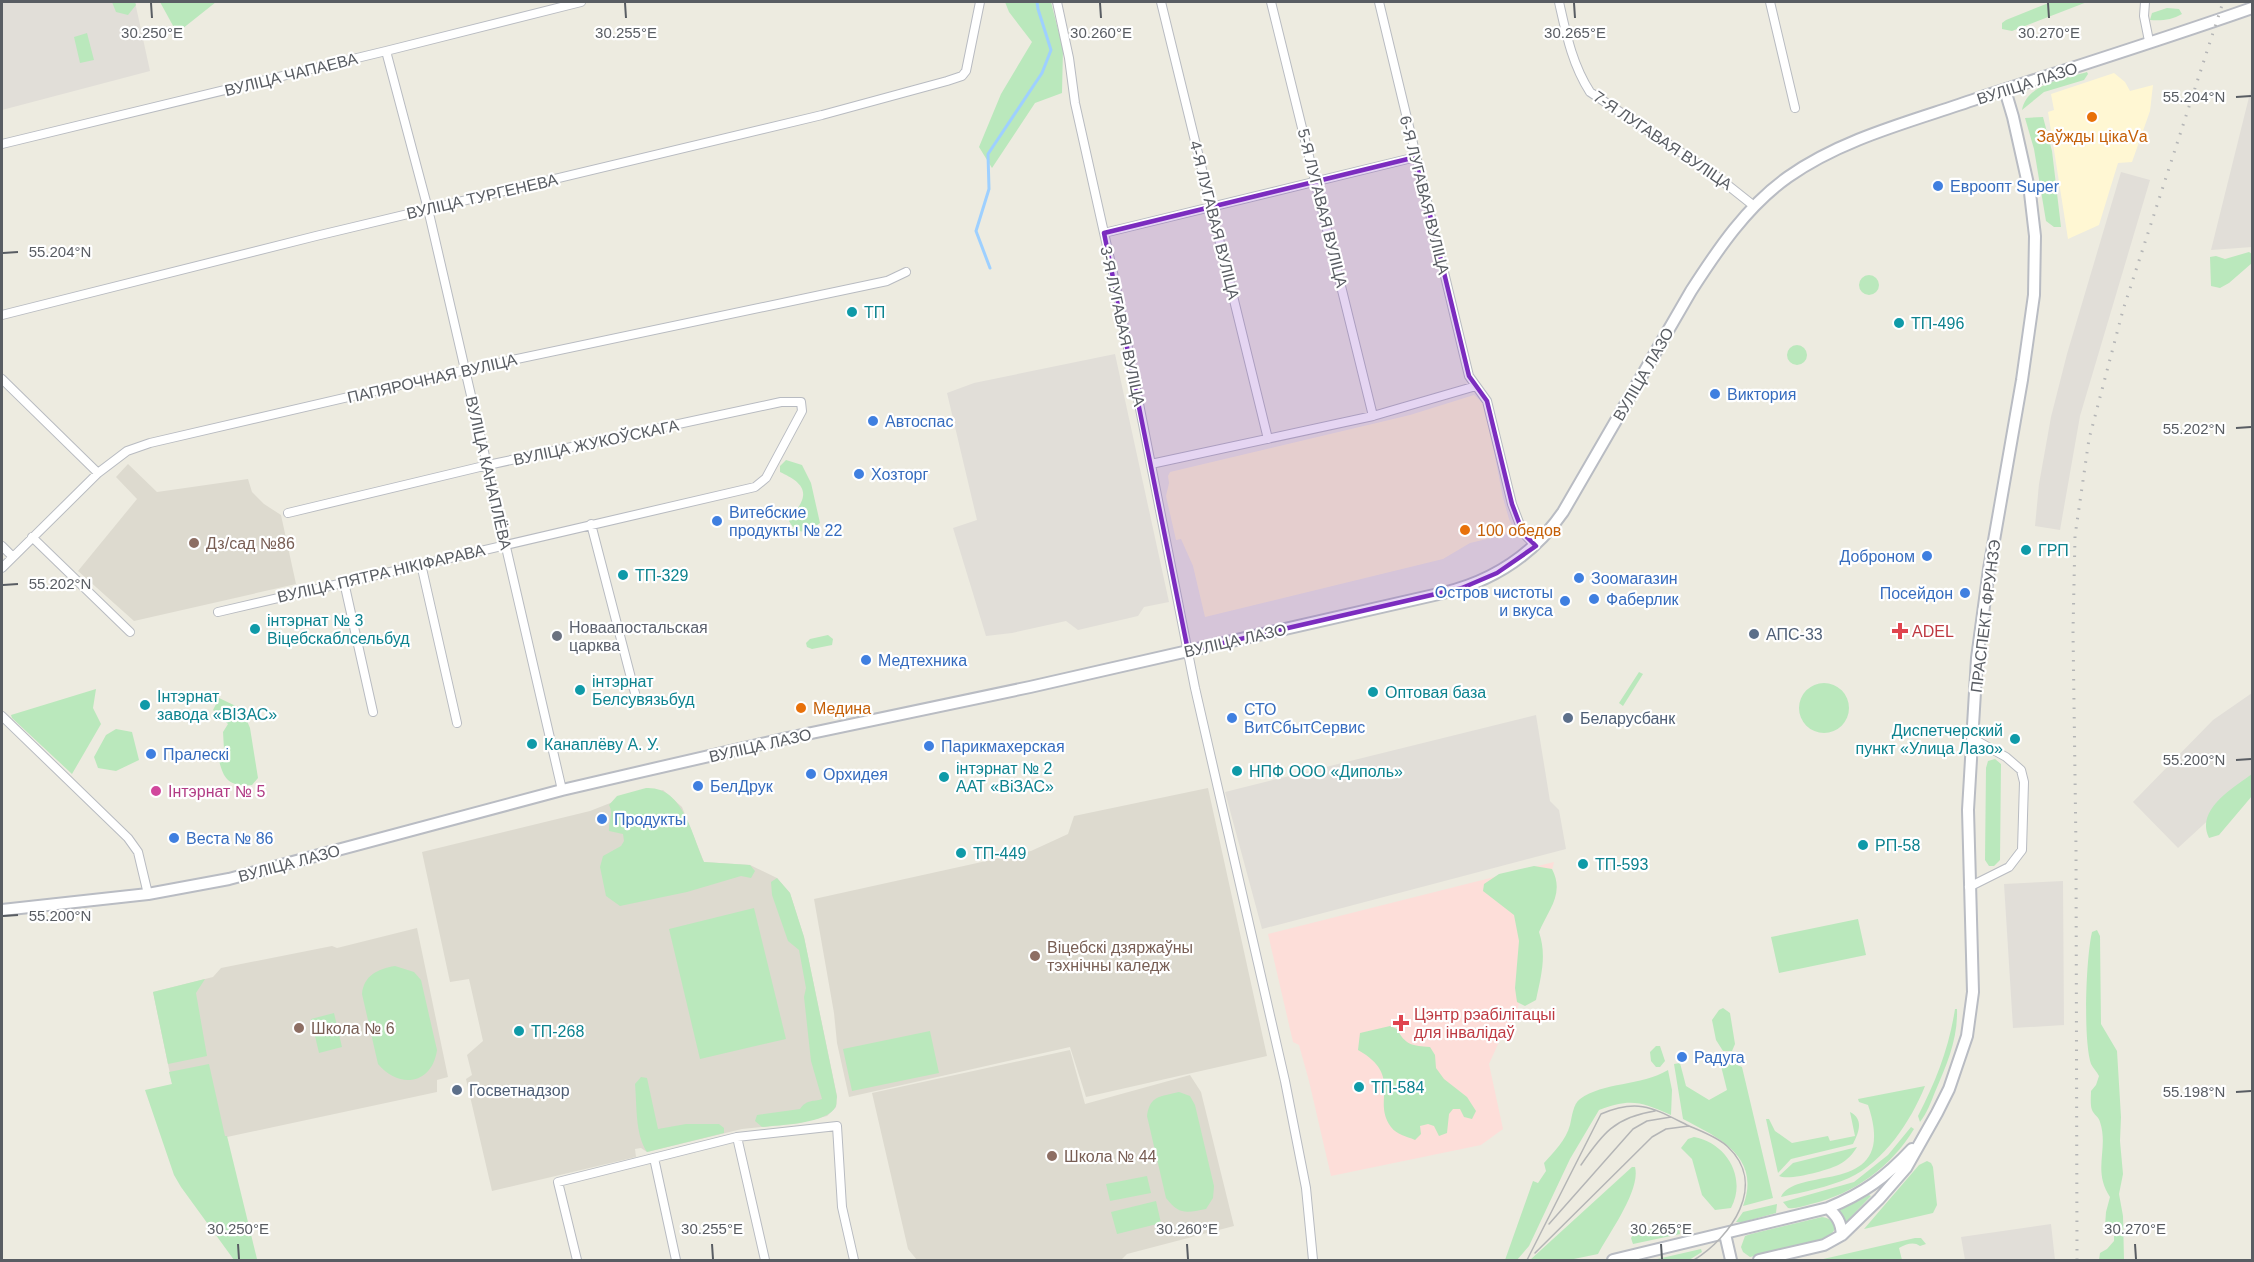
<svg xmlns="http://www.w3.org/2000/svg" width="2254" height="1262" viewBox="0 0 2254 1262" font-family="Arial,sans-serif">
<rect width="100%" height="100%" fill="#edebe0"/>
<!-- commercial -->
<path fill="#fff7d3" d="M2114 73 2125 82 2130 91 2153 85 2150 111 2132 162 2118 163 2099 225 2068 239 2048 112 2054 110 2051 94Z
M1474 395 1485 405 1503 498 1509 519 1514 529 1508 534 1470 543 1443 559 1205 617 1193 566 1181 539 1176 540 1166 496 1169 483 1168 476 1170 472 1410 415Z"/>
<!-- industrial -->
<path fill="#e1ded8" d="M2 2H135L150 71 2 110Z
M2252 85V247L2211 250Z
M2121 172 2150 180 2080 416 2060 530 2035 526 2039 484 2051 417 2067 354Z
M1115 354 1169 602 1144 607 1138 616 1078 630 1066 621 1012 633 986 636 953 528 977 520 947 393 974 383Z
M2252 693V780L2178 848 2133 802 2213 720Z
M1536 715 1550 801 1559 810 1566 849 1262 929 1225 792Z
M2063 881 2064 1025 2013 1028 2004 884Z
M2051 1224 2055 1260H1965L1961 1237Z"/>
<!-- education -->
<path fill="#dddacf" d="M128 464 157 492 248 479 252 492 264 504 281 515 296 584 134 621 78 571 137 499 116 477Z
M1208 788 1267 1056 1086 1097 1070 1047 849 1097 837 1043 834 1013 814 899 1031 851 1068 834 1074 816Z
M663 790 682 807 704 862 750 865 777 878 790 893 804 937 837 1096 836 1107 827 1116 799 1123 742 1129 647 1152 641 1148 635 1149 636 1157 492 1191 466 1079 472 1075 467 1055 483 1041 469 979 450 982 422 852 590 811 628 796Z
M417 928 448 1077 437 1080V1092L185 1146 153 992 213 977 221 968 332 946 337 948Z
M1070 1050 1085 1104 1190 1075 1201 1092 1234 1226 1127 1254 1121 1260H917L908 1249 872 1093Z"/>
<!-- medical -->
<path fill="#fdded9" d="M1554 862 1513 1028 1504 1031 1489 1064 1503 1129 1481 1145 1331 1176 1309 1081 1299 1045 1293 1042 1268 934Z"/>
<!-- green -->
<path fill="#bae8bc" d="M112 2H135L136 5 128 15 116 12Z
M160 2H216L177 33Z
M1005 2H1051L1063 49 1062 93 1035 103 992 168 979 147 1001 94 1032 42 1009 12Z
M2051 2H2087L2012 31 2002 29V23L2006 20Z
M2167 8 2179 9 2182 14C2172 20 2161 21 2150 20L2152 13Z
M87 33 94 60 80 63 74 37Z
M2087 72 2088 74 2084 80 2044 92 2022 110C2027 83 2065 79 2087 72Z
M2043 117 2052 151 2061 227H2054L2046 221 2034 149 2025 118Z
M2249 252 2252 254V263L2229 283 2220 288 2211 286 2210 257 2216 256 2225 259Z
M1859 285a10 10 0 1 1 20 0a10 10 0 1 1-20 0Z
M1787 355a10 10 0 1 1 20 0a10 10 0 1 1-20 0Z
M786 460 802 465 811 483 820 523C808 532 797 537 789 521 791 515 793 514 797 509 812 489 797 480 780 472V466Z
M828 635 833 639 832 645 812 649 807 647 806 643 810 639Z
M1639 672 1643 674 1623 706 1619 703Z
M1799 708a25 25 0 1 1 50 0a25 25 0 1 1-50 0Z
M96 689 93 708 101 724 72 774 12 718 11 715Z
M219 698 242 709 250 728 258 778 252 785C227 787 223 778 218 756L224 749 223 732 228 724 213 710Z
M116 729 132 732 139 760 116 771 98 768 94 757 106 735Z
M1995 759 2001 764 2000 860 1994 866H1989L1985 860 1986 768 1988 761Z
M2252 774V796L2219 835 2209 838C2195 810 2233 788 2252 774Z
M646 788C683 786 692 835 704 862L750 865 755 871 751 878 741 876 687 892 620 906 606 896 600 867 603 856 621 846 624 841 623 834 609 831C608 822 614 814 609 805L617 796Z
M1534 866 1552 869C1565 894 1548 910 1539 932 1547 956 1541 976 1536 1000L1525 1006 1517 1002 1515 988 1519 941 1514 915 1483 891 1484 884 1499 874Z
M777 878 790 893 804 937 837 1097C836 1100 837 1103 836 1106 828 1124 780 1125 762 1127L755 1121 757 1115 800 1109C807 1099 813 1102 822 1099L811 1061 804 997 806 988 799 950 788 941 772 895 771 882Z
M754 908 786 1039 700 1059 669 929Z
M1858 919 1866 955 1779 973 1771 937Z
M2097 930 2100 936 2101 1024 2117 1051 2121 1117 2120 1141 2123 1174 2119 1194 2123 1216 2124 1260H2099L2100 1253 2107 1249 2114 1241V1232L2105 1226 2106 1212 2110 1197C2092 1170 2109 1149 2100 1122 2099 1117 2094 1115 2092 1110 2090 1105 2091 1096 2091 1091L2096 1085 2099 1076C2097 1072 2093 1068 2091 1064 2083 1040 2086 958 2092 932Z
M395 966 414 972 421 980 437 1050C432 1085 399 1089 378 1064L362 994C364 975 378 969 395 966Z
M205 979 196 993 207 1056 168 1064 153 992Z
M1723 1008 1730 1013 1735 1044 1732 1051H1723L1716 1040 1712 1020 1719 1010Z
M1955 1009H1957C1958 1039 1947 1064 1935 1092 1931 1102 1927 1113 1920 1122L1918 1116C1936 1081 1949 1048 1955 1009Z
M334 1013 342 1047 319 1053 311 1019Z
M1390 1026 1397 1029C1405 1045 1413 1046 1430 1047L1435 1055 1436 1068 1444 1079 1467 1097 1476 1111 1472 1119 1464 1117 1460 1109H1453L1449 1114 1447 1133 1439 1136 1434 1126 1428 1124 1420 1126 1421 1134 1415 1140C1406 1136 1397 1135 1391 1127 1371 1100 1404 1076 1358 1050L1360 1033Z
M930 1031 939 1073 852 1091 843 1049Z
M1656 1046H1660L1665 1061 1660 1067H1656L1651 1061 1650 1052Z
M1680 1063 1686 1086 1709 1100 1727 1090 1721 1066 1733 1063 1742 1067 1773 1198 1743 1206C1762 1156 1717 1137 1683 1119L1674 1064Z
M209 1064 225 1136H227L257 1259 234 1260 181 1187 174 1175 145 1090 172 1084 169 1072Z
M1668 1070 1672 1090 1671 1115C1641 1102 1631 1098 1599 1110L1570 1159 1529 1246 1517 1260H1505L1533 1181 1538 1183 1546 1171 1544 1163C1554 1152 1566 1140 1570 1125 1572 1117 1573 1104 1580 1099 1603 1082 1641 1086 1668 1070Z
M641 1077 647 1078 658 1129 686 1124H719L724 1128V1133L647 1152C635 1134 637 1106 635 1084Z
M1925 1086C1911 1121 1884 1162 1849 1178 1828 1187 1804 1192 1781 1197 1796 1164 1900 1199 1868 1105L1859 1102 1858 1099Z
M1179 1092 1190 1096 1195 1105 1214 1186 1213 1198 1206 1209C1186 1213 1179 1215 1166 1198L1147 1116C1150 1095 1160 1097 1179 1092Z
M1850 1112C1864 1119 1859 1132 1853 1144L1791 1159 1778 1173 1766 1119H1769L1775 1131 1792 1143 1828 1136 1830 1141 1855 1136Z
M1911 1127 1914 1129C1891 1167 1854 1194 1811 1204 1803 1206 1796 1209 1788 1208L1783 1202 1854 1182 1888 1155Z
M1694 1137C1727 1143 1747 1178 1731 1208L1715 1210 1702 1195 1692 1159 1681 1148 1688 1139Z
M1857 1147C1853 1154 1847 1160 1840 1164 1830 1170 1789 1181 1779 1176L1793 1163Z
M1927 1161 1931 1163 1933 1167 1937 1205 1933 1213 1864 1229 1919 1165Z
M1632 1167H1635C1641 1190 1609 1233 1598 1254L1569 1260H1530Z
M1147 1176 1151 1193 1110 1201 1106 1184Z
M1869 1195 1871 1196 1845 1223 1841 1214 1838 1211Z
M1156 1201 1161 1223 1117 1234 1111 1212Z
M1777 1204 1776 1213 1743 1222H1736L1743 1212Z
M1822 1217C1830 1218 1833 1221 1835 1229L1828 1239 1750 1257 1743 1252 1741 1247 1745 1236 1751 1234Z
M1678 1222 1680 1234 1633 1244 1631 1238 1634 1234Z
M1915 1238H1921L1926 1244 1920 1246C1914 1241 1906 1244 1899 1248L1902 1260H1819Z
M1701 1249 1702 1252 1689 1260H1653Z"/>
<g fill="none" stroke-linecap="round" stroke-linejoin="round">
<!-- stream -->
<path stroke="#9ed0ff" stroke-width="3" d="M990 268 976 231 989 189 988 154 1042 73 1051 50 1038 9 1037 2"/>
<defs>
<path id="street" d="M1057 2 1069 58 1075 103 1115 282 1195 688 1285 1081 1306 1188 1313 1260
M1161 2 1268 439
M1271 2 1373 416
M1379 2 1469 376 1487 401 1512 504 1523 533 1536 546
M1559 2C1566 33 1572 64 1590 92L1715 175 1754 206
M1770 2 1795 108
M2145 2 2144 16 2149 41
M386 51 428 209 562 790
M2 144 386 51 581 2
M1104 233 1416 157
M2 315 316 236 822 115 947 81 962 76 966 71 980 2
M2 379 98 473
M1151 464 1373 416 1476 386
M591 524 637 701
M32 537 130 632
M2 546 12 556
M421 564 457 723
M2 568 98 473 127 451 150 443 465 370 887 281 906 272
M344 582 373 712
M218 612 755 487 766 478 802 411 801 402H781L488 465 288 513
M2 716 128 838 138 852 148 894
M1969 887 2009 867 2022 850 2024 782 2021 770 2006 757 1972 738
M737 1137 765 1260
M654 1158 676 1260
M577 1260 558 1182 737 1137 837 1126 842 1207 854 1260"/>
<path id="secondary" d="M2 910 148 894 229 879 562 790 631 774 783 739 1030 687 1443 593C1493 581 1534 554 1563 512L1691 291C1718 249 1747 206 1788 177 1843 138 1913 121 1976 99 2068 69 2161 40 2252 8
M1828 1208C1837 1216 1841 1222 1842 1235
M1725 1234 1731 1260
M1613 1260 1828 1208C1864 1193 1885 1178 1912 1149
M1759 1260 1824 1245 1842 1235 1879 1199 1906 1168 1937 1113 1949 1089 1967 1036 1973 992 1968 810 1977 658 1989 569 2022 380 2034 295 2035 236 2030 193 2013 117 2005 90"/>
</defs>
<!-- street casing -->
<use href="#street" stroke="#b8bbc1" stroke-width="10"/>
<!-- secondary casing -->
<use href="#secondary" stroke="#b9bcc3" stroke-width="14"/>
<!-- street -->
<use href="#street" stroke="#fff" stroke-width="8"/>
<!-- secondary -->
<use href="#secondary" stroke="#fff" stroke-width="10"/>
<!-- tram -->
<path stroke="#b4b5b6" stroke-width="1.5" d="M1581 1165C1602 1134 1615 1117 1655 1111
M1549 1224 1633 1129 1647 1121 1671 1117
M1535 1253 1652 1137 1666 1129 1689 1126
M1527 1260 1601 1114C1638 1098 1653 1108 1687 1125 1700 1131 1718 1137 1728 1147 1768 1185 1731 1237 1694 1260"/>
<!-- rail -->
<path stroke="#b4b5b6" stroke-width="3" stroke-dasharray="1.5 8" stroke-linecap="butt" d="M2077 1260 2076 848 2073 631 2075 536 2089 439 2123 310 2223 2"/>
</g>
<!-- marked area -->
<path fill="#7b2cbf" fill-opacity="0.2" stroke="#7b2cbf" stroke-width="4.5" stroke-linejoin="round" d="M1416 157 1469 376 1487 401 1512 504 1523 533 1536 546 1497 573 1462 588 1188 651 1104 233Z"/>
<!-- ticks -->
<path fill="none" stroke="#595d63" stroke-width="2" d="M151 3 152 18M625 3 626 18M1100 3 1101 18M1574 3 1575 18M2048 3 2049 18M2236 97 2251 96M3 253 18 252M2236 428 2251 427M3 585 18 584M2236 760 2251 759M3 916 18 915M2236 1092 2251 1091M238 1244 239 1259M712 1244 713 1259M1187 1244 1188 1259M1661 1244 1662 1259M2135 1244 2136 1259"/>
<!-- markers -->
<g fill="#e8710a" stroke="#fff" stroke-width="2">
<circle cx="2092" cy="117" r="6"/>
<circle cx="1465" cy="530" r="6"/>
<circle cx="801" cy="708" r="6"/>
</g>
<g fill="#3f7fe0" stroke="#fff" stroke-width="2">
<circle cx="1938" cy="186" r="6"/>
<circle cx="1715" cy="394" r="6"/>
<circle cx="873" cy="421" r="6"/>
<circle cx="859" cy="474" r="6"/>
<circle cx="717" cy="521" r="6"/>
<circle cx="1927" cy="556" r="6"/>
<circle cx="1579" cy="578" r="6"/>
<circle cx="1965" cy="593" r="6"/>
<circle cx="1594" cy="599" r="6"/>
<circle cx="1565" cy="601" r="6"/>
<circle cx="866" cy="660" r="6"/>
<circle cx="1232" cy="718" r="6"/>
<circle cx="929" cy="746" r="6"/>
<circle cx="151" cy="754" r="6"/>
<circle cx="811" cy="774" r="6"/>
<circle cx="698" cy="786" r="6"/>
<circle cx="602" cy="819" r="6"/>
<circle cx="174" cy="838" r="6"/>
<circle cx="1682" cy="1057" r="6"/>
</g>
<g fill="#0f9aa8" stroke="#fff" stroke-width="2">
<circle cx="852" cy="312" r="6"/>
<circle cx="1899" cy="323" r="6"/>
<circle cx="2026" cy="550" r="6"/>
<circle cx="623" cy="575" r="6"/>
<circle cx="255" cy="629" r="6"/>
<circle cx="580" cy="690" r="6"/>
<circle cx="1373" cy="692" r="6"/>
<circle cx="145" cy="705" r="6"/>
<circle cx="2015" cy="739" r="6"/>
<circle cx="532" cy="744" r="6"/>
<circle cx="1237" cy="771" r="6"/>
<circle cx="944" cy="777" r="6"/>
<circle cx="1863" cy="845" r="6"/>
<circle cx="961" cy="853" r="6"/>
<circle cx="1583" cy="864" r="6"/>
<circle cx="519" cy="1031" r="6"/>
<circle cx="1359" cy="1087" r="6"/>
</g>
<g fill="#8d6e63" stroke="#fff" stroke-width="2">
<circle cx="194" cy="543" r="6"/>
<circle cx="1035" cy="956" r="6"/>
<circle cx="299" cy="1028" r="6"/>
<circle cx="1052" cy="1156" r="6"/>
</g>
<g fill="#e0444e" stroke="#fff" stroke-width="2">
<path d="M1897 622h6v6h6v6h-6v6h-6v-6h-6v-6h6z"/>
<path d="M1398 1014h6v6h6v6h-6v6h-6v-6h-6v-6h6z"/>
</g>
<g fill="#5c6f8a" stroke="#fff" stroke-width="2">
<circle cx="1754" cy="634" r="6"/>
<circle cx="1568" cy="718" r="6"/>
<circle cx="457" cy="1090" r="6"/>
</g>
<circle fill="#6b7280" stroke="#fff" stroke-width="2" cx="557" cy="636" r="6"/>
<circle fill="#d1479c" stroke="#fff" stroke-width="2" cx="156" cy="791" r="6"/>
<g text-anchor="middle" stroke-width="4.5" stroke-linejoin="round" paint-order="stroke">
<!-- street labels -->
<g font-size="16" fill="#595d63" stroke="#fff">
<text transform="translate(291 74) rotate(-14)" y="6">ВУЛІЦА ЧАПАЕВА</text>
<text transform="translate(2027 83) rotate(-18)" y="6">ВУЛІЦА ЛАЗО</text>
<text transform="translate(1663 140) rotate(34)" y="6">7-Я ЛУГАВАЯ ВУЛІЦА</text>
<text transform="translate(1425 195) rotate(76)" y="6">6-Я ЛУГАВАЯ ВУЛІЦА</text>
<text transform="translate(482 196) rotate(-13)" y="6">ВУЛІЦА ТУРГЕНЕВА</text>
<text transform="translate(1323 208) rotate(76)" y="6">5-Я ЛУГАВАЯ ВУЛІЦА</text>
<text transform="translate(1215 220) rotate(76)" y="6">4-Я ЛУГАВАЯ ВУЛІЦА</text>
<text transform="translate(1123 326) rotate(78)" y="6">3-Я ЛУГАВАЯ ВУЛІЦА</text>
<text transform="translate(1643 374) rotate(-60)" y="6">ВУЛІЦА ЛАЗО</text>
<text transform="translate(432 378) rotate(-13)" y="6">ПАПЯРОЧНАЯ ВУЛІЦА</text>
<text transform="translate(596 442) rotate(-12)" y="6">ВУЛІЦА ЖУКОЎСКАГА</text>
<text transform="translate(489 473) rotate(77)" y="6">ВУЛІЦА КАНАПЛЁВА</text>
<text transform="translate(381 573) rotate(-13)" y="6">ВУЛІЦА ПЯТРА НІКІФАРАВА</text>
<text transform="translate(1985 616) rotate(-83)" y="6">ПРАСПЕКТ ФРУНЗЭ</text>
<text transform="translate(1235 640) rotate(-13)" y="6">ВУЛІЦА ЛАЗО</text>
<text transform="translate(760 745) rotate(-13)" y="6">ВУЛІЦА ЛАЗО</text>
<text transform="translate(289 863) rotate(-15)" y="6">ВУЛІЦА ЛАЗО</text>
</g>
<!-- food labels -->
<g font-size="16" fill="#c56008" stroke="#fff" text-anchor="start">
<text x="2092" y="142" text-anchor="middle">Заўжды цікаVа</text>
<text x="1477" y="536">100 обедов</text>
<text x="813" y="714">Медина</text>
</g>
<!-- shop labels -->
<g font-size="16" fill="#366cbe" stroke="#fff" text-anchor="start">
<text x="1950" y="192">Евроопт Super</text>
<text x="1727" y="400">Виктория</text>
<text x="885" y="427">Автоспас</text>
<text x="871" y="480">Хозторг</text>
<text x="729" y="518">Витебские<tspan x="729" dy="18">продукты № 22</tspan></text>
<text x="1915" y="562" text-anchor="end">Доброном</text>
<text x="1591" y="584">Зоомагазин</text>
<text x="1553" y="598" text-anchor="end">Остров чистоты<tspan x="1553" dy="18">и вкуса</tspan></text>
<text x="1953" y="599" text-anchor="end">Посейдон</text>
<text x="1606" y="605">Фаберлик</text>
<text x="878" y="666">Медтехника</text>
<text x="1244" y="715">СТО<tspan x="1244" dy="18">ВитСбытСервис</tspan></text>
<text x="941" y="752">Парикмахерская</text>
<text x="163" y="760">Пралескі</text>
<text x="823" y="780">Орхидея</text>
<text x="710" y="792">БелДрук</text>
<text x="614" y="825">Продукты</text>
<text x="186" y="844">Веста № 86</text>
<text x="1694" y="1063">Радуга</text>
</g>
<!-- culture labels -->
<g font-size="16" fill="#0d838f" stroke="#fff" text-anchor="start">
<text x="864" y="318">ТП</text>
<text x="1911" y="329">ТП-496</text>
<text x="2038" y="556">ГРП</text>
<text x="635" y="581">ТП-329</text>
<text x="267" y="626">інтэрнат № 3<tspan x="267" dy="18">Віцебскаблсельбуд</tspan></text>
<text x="592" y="687">інтэрнат<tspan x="592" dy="18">Белсувязьбуд</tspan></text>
<text x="1385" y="698">Оптовая база</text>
<text x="157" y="702">Інтэрнат<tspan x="157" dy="18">завода «ВІЗАС»</tspan></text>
<text x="2003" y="736" text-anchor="end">Диспетчерский<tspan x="2003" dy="18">пункт «Улица Лазо»</tspan></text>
<text x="544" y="750">Канаплёву А. У.</text>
<text x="956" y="774">інтэрнат № 2<tspan x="956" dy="18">ААТ «ВіЗАС»</tspan></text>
<text x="1249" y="777">НПФ ООО «Диполь»</text>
<text x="1875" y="851">РП-58</text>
<text x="973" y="859">ТП-449</text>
<text x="1595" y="870">ТП-593</text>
<text x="531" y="1037">ТП-268</text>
<text x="1371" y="1093">ТП-584</text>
</g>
<!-- education labels -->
<g font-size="16" fill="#785e54" stroke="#fff" text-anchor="start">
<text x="206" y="549">Дз/сад №86</text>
<text x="1047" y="953">Віцебскі дзяржаўны<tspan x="1047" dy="18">тэхнічны каледж</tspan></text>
<text x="311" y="1034">Школа № 6</text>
<text x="1064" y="1162">Школа № 44</text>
</g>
<!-- worship labels -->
<g font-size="16" fill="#5b616d" stroke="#fff" text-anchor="start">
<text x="569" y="633">Новаапостальская<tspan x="569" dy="18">царква</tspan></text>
</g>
<!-- health labels -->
<g font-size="16" fill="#be3a42" stroke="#fff" text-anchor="start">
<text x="1912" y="637">ADEL</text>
<text x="1414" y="1020">Цэнтр рэабілітацыі<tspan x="1414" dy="18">для інвалідаў</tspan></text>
</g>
<!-- service labels -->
<g font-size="16" fill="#4e5e75" stroke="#fff" text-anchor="start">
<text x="1766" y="640">АПС-33</text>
<text x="1580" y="724">Беларусбанк</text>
<text x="469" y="1096">Госветнадзор</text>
</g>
<!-- hotel labels -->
<g font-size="16" fill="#b23c85" stroke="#fff" text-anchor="start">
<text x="168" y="797">Інтэрнат № 5</text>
</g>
</g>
<g font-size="15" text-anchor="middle" fill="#595d63" stroke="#fff" stroke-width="4.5" stroke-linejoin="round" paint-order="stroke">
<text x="152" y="38">30.250°E</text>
<text x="626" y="38">30.255°E</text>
<text x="1101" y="38">30.260°E</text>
<text x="1575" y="38">30.265°E</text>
<text x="2049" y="38">30.270°E</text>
<text x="2194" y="102">55.204°N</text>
<text x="60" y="257">55.204°N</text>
<text x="2194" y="434">55.202°N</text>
<text x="60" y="589">55.202°N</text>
<text x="2194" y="765">55.200°N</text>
<text x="60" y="921">55.200°N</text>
<text x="2194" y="1097">55.198°N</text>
<text x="238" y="1234">30.250°E</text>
<text x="712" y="1234">30.255°E</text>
<text x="1187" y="1234">30.260°E</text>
<text x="1661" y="1234">30.265°E</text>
<text x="2135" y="1234">30.270°E</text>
</g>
<!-- border -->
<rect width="2254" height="1262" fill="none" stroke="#595d63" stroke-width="6"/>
</svg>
